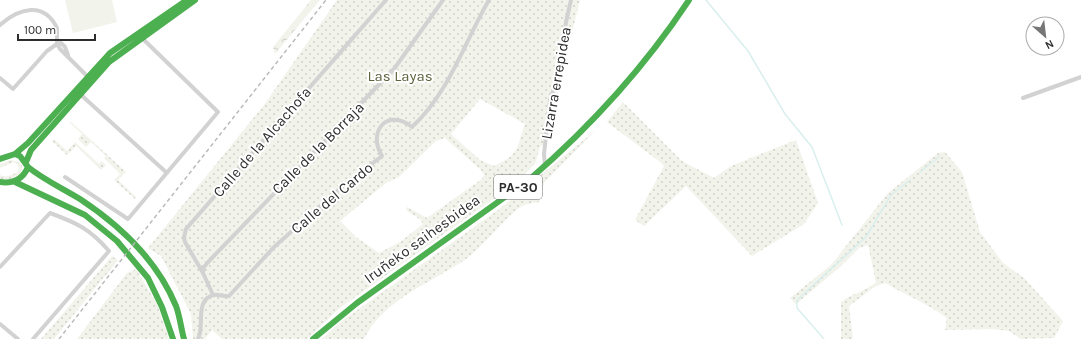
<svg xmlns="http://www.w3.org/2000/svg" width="1081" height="339" viewBox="0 0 1081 339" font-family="Karla,sans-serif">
<defs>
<pattern id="grass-dots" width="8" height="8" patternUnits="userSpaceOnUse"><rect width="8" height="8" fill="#f2f3eb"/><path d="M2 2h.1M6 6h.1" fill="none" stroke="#d0d1ca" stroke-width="1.8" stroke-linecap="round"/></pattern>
<pattern id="forest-crowns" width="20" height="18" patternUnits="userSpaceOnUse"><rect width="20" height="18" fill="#f2f3eb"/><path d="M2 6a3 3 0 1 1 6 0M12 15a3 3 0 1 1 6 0" fill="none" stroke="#d0d1ca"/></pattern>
</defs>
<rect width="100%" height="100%" fill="#fff"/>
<!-- grass -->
<path fill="url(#grass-dots)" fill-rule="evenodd" d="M337 0H580L545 143 540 147 535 164 517 182 340 308 307 339H222L212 330 205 339H193L191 314 161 256 148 248 264 105ZM480 99 525 124C516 149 520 154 494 166L480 160 451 134ZM445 138 481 170 484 175 482 179 427 218 407 207 406 210 421 220 423 224 400 242 379 253 356 237 340 221 386 183 399 177 436 141Z
M623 102 682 161 714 178 731 166 796 140 818 203 804 224 752 256 686 186 644 226 635 220 664 166 659 161 607 122Z
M70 121 126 172 118 180 136 197 135 199 114 180 120 174 104 158 106 156 91 142 86 147 78 139 82 134 69 122Z
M596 130 544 183 539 202C533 203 524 204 519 208 500 223 486 244 466 259 431 283 384 299 364 339H322L339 323 498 210Z
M54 139 67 151 75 142 99 164 101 161 106 165 101 170 76 146 67 155 52 141Z
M945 152 962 172 980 232 1003 263 1024 278 1063 321 1054 338 1021 339 1009 331 993 329 945 330 947 318C928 304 906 295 885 283L876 286 849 306 853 339H841V302C852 293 866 292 876 282L868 245 859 248 839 268 796 304 790 298 831 265 888 193 938 153Z
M11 160 20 163 22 166C23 177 9 181 0 179V175C5 178 15 175 19 170L18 165 14 162 0 168V164Z
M112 256 118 260 54 339H41Z
M136 269 157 304 169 339H77L127 273Z"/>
<!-- forest -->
<path fill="url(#forest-crowns)" d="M311 0H320L275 54 273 47Z"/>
<!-- park -->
<path fill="#f2f3eb" d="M65 0H112L117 22 73 33Z"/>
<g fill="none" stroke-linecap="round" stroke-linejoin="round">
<!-- stream -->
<path stroke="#d9efee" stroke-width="1.5" d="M706 0 748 51 785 114 812 147 842 225
M920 172 939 157
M824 339 797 308V300L866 237 891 195 910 180"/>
<!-- street -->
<path stroke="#d2d2d2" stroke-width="4" d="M0 25C19 8 44 1 57 28V44L60 49 90 79
M57 44 61 43 65 47 68 55
M0 78 13 89 47 51 57 44
M80 94 167 173
M1023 98 1081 77
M545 166 544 154 550 100 560 72 566 22 571 0
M65 177 128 219 218 112 142 38
M0 267 50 213C77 223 90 229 109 251L33 339
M203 272 204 267 210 260 394 69 443 0
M213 295 203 273 185 242 184 237 186 229 386 0
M0 324 18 339
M198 339C205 327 194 299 214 295 219 294 224 297 229 296L274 247 343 186 382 156C367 132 387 107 412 127 449 93 464 43 489 0"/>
<!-- fast -->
<path stroke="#4caf50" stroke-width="6" d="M15 154 28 143 110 53 187 0
M0 159 15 154 20 156 28 167C23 179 13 184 0 182
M26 162 31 150 109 62 195 0
M28 167C44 180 62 188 80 199 121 226 157 260 176 306 180 317 181 328 184 339
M15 182 85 215 117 241 148 278 162 307 173 339
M313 339 357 303 530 179C591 126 644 68 689 0"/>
<!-- rail -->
<path stroke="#b9b9b9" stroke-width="1.5" stroke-dasharray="4 3" stroke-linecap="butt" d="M59 339 326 0"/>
</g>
<g text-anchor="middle" stroke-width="4" stroke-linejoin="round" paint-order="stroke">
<!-- shield labels -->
<rect fill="#fff" stroke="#6c6c6c" stroke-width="1" x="494" y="175" width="48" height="24" rx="3"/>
<g font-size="14" font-weight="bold" fill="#2d2d2d">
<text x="518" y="192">PA-30</text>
</g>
<!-- park labels -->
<g font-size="15" fill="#5f643e" stroke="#fff">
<text x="400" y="81">Las Layas</text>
</g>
<!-- street labels -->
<g font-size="15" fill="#2d2d2d" stroke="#fff">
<text transform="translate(556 83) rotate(-80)" y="5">Lizarra errepidea</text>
<text transform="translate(262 142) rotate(-49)" y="5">Calle de la Alcachofa</text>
<text transform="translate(318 148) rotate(-45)" y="5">Calle de la Borraja</text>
<text transform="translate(332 198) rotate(-40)" y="5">Calle del Cardo</text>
<text transform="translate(422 239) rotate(-36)" y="5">Iruñeko saihesbidea</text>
</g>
</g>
<!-- north arrow -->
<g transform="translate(1045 36) rotate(152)"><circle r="19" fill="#ffffff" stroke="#ababab"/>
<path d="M0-3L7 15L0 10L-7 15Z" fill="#767676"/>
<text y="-6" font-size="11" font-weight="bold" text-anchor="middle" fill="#2d2d2d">N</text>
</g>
<!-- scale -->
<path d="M18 34v6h77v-6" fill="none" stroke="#2d2d2d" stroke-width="2"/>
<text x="24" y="34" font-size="12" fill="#2d2d2d" stroke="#ffffff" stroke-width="3" paint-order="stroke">100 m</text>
</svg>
